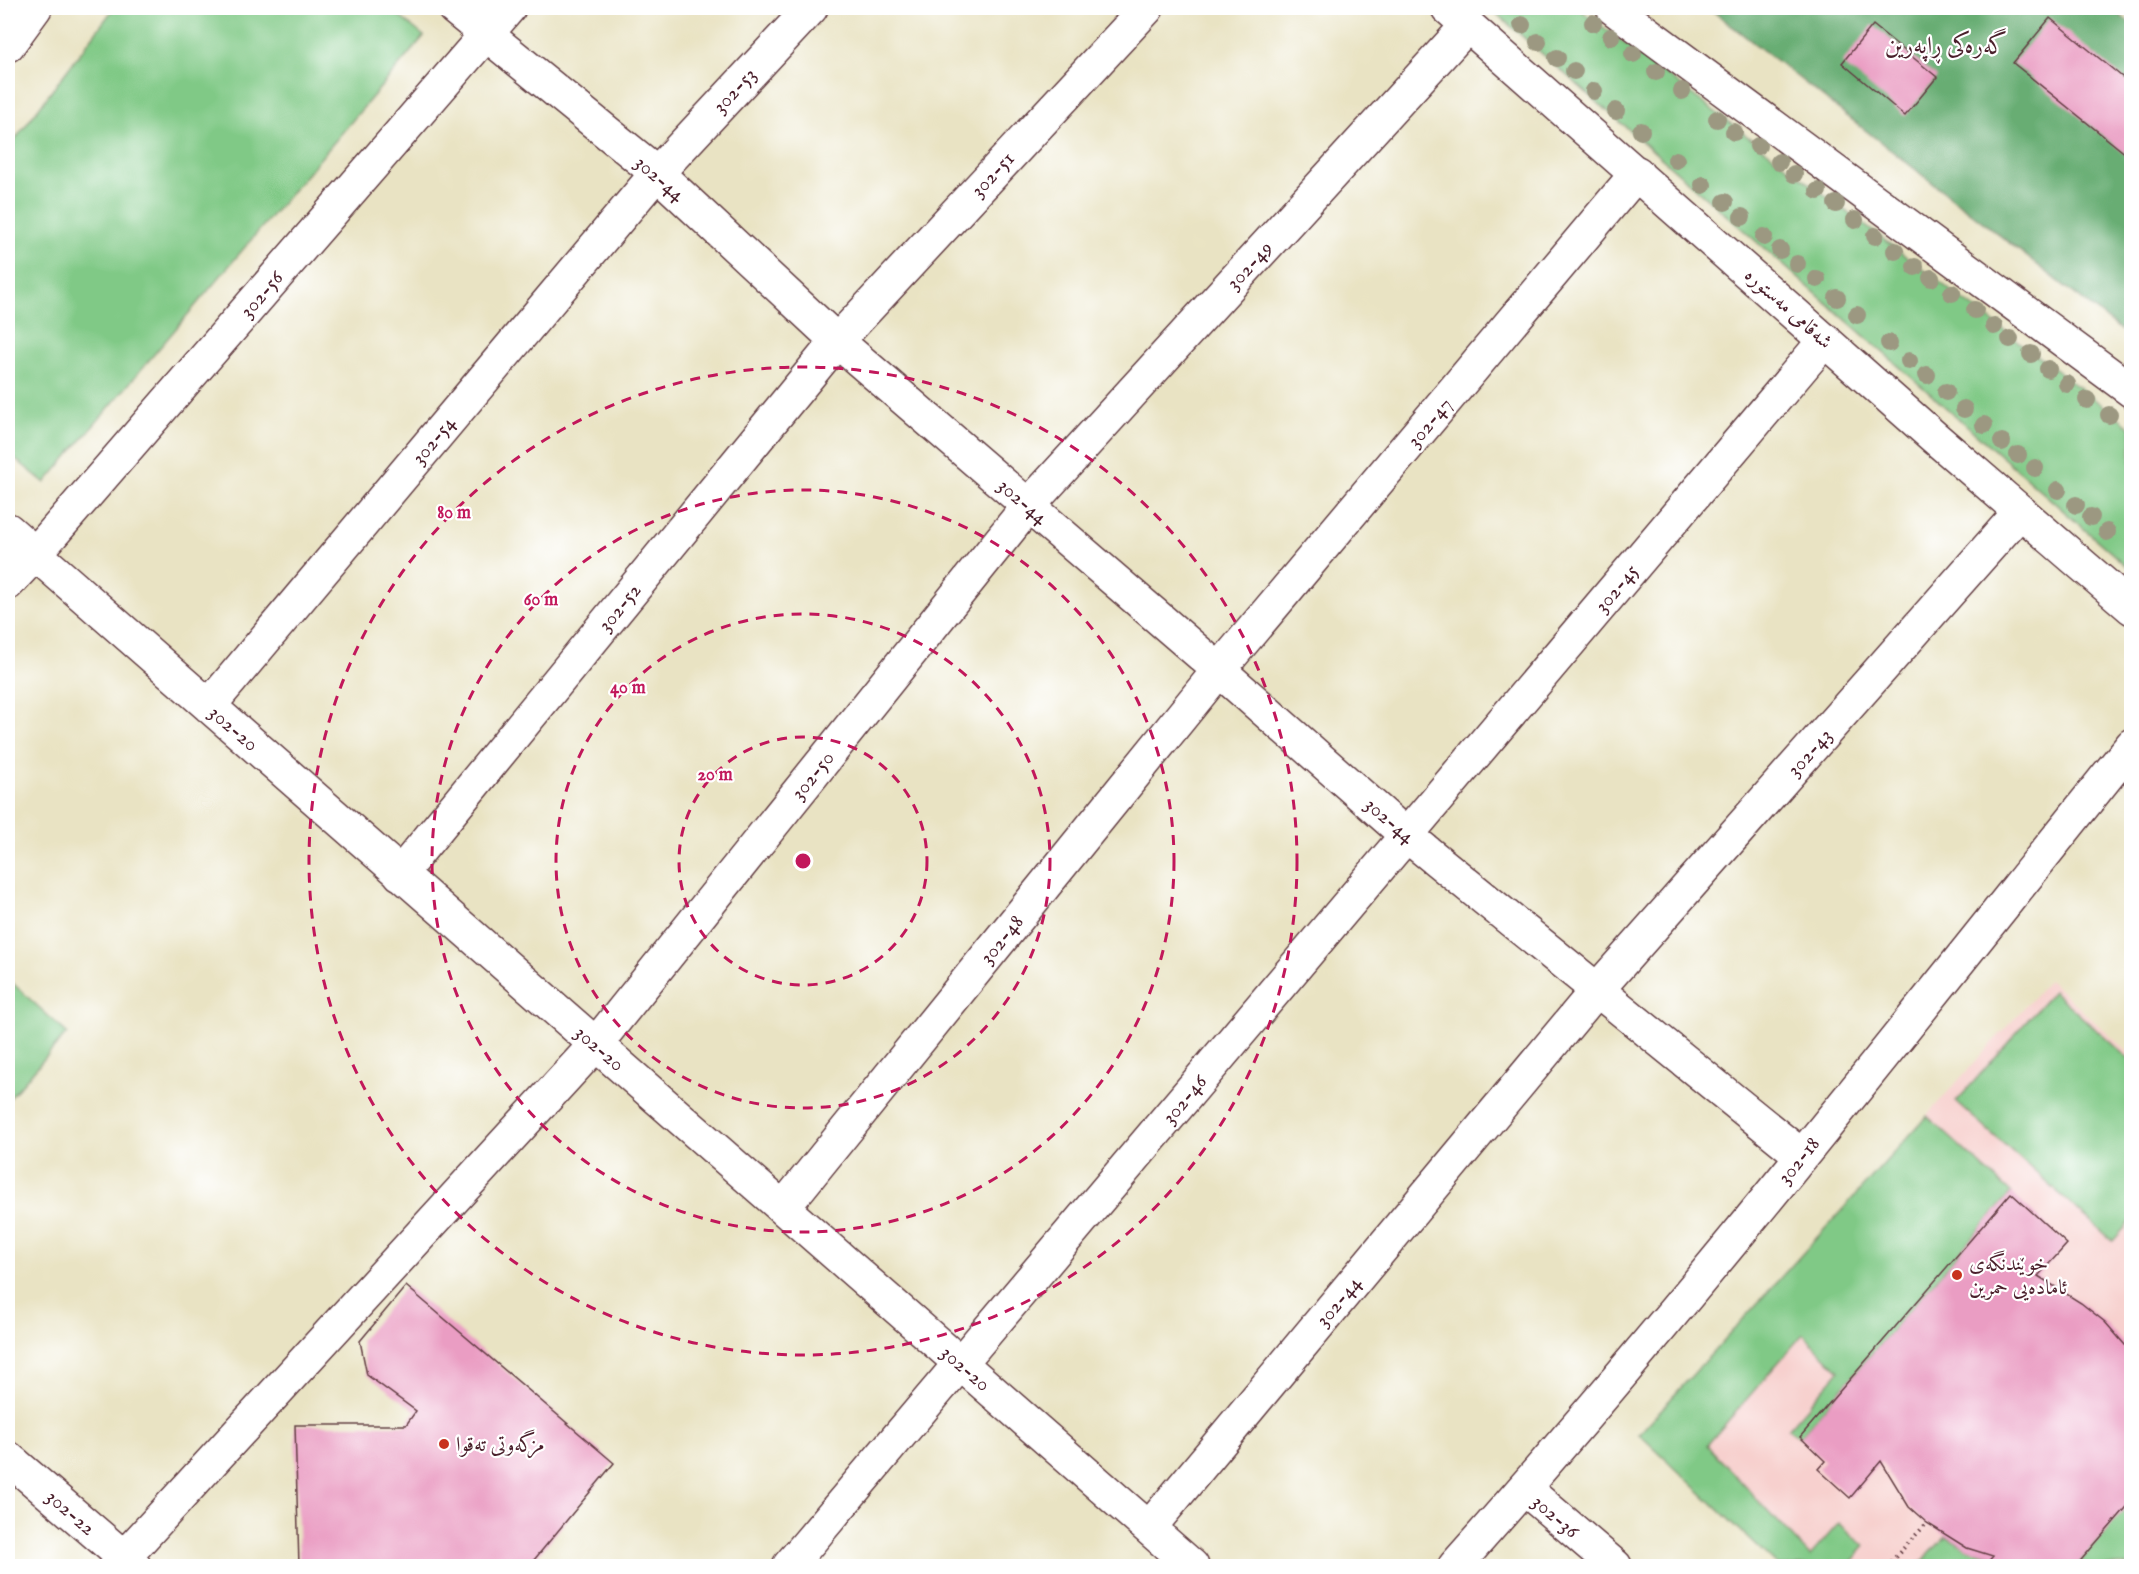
<svg xmlns="http://www.w3.org/2000/svg" width="2139" height="1574" viewBox="0 0 2139 1574" font-family="'IM FELL English',Amiri,serif">
<rect width="100%" height="100%" fill="#fff"/>
<filter id="ink" filterUnits="userSpaceOnUse"><feTurbulence type="fractalNoise" baseFrequency=".0167" numOctaves="2"/><feDisplacementMap in="SourceGraphic" scale="12" xChannelSelector="R" yChannelSelector="G"/><feConvolveMatrix kernelMatrix="1 2 1 2 8 2 1 2 1" color-interpolation-filters="sRGB"/></filter>
<filter id="wash" filterUnits="userSpaceOnUse"><feTurbulence type="fractalNoise" baseFrequency=".008" numOctaves="4" result="noise"/><feDisplacementMap in="SourceGraphic" scale="24" xChannelSelector="R" yChannelSelector="G"/><feGaussianBlur stdDeviation="1.35" result="paint"/><feColorMatrix in="noise" values="0 0 0 0 0 0 0 0 0 0 0 0 0 0 0 0 0 1.4 0 .05"/><feComposite in="paint" operator="in"/></filter>
<g filter="url(#wash)">
<rect width="100%" height="100%" fill="#e9e3c3"/>
<!-- built -->
<path fill="#f7d0ce" d="M2049 980 2131 1055V1566H1778L1639 1434Z"/>
<!-- green -->
<path fill="#80c986" stroke="#657458" stroke-width="1.5" d="M114 8H389L424 36 45 483 8 453V149Z
M1490 8H1578L2131 427V570Z
M8 979 67 1033 8 1100Z
M2053 991 2131 1061V1221L2113 1241 1956 1102Z
M1927 1116 2011 1193 1800 1437 1788 1429 1839 1371 1803 1334 1707 1445 1810 1556 1839 1523 1865 1546 1848 1566H1778L1639 1434Z
M2131 1501V1566H2076Z
M1946 1536 1967 1548 1993 1556 1984 1566H1918Z"/>
<!-- forest -->
<path fill="#68ad73" stroke="#59664f" stroke-width="1.5" d="M1709 8H2111L2131 24V338Z"/>
<g id="blocks">
<!-- building -->
<path fill="#ea9dc3" d="M2050 18 2132 85V159L2013 63Z
M1873 25 1937 77 1905 116 1842 63Z
M2011 1193 2067 1244 2038 1276 2081 1303 2105 1322 2132 1353V1501L2076 1566H1984L1993 1556 1967 1548 1927 1523 1909 1507 1881 1461 1850 1498 1818 1469 1825 1461 1800 1437Z
M406 1286 614 1463 529 1566H299L295 1425H406L416 1411 367 1375 360 1341Z"/>
</g>
</g>
<g filter="url(#ink)">
<use href="#blocks" fill-opacity="0" stroke="#623c42" stroke-width="1.5"/>
<g fill="none" stroke-linecap="round" stroke-linejoin="round">
<defs>
<path id="minor" d="M454 8 657 173 837 341 1219 670 1406 835 1802 1156
M8 530 1192 1566
M8 583 35 554 509 8
M209 706 657 173 811 8
M400 874 837 341 1147 8
M783 1208 1219 670 1637 173
M8 1458 134 1566
M1524 1488 1615 1566
M1149 1528 1596 991 2020 512
M116 1566 596 1044 1029 505 1468 25
M789 1566 1825 340
M1455 1566C1691 1302 1910 1021 2132 745"/>
<path id="secondary" d="M1448 8 1934 437 2132 608
M1613 8 2132 391"/>
<path id="primary" d="M8 45 35 8"/>
</defs>
<!-- minor casing -->
<use href="#minor" stroke="#623c42" stroke-width="36"/>
<!-- secondary casing -->
<use href="#secondary" stroke="#623c42" stroke-width="36"/>
<!-- primary casing -->
<use href="#primary" stroke="#623c42" stroke-width="36"/>
<!-- path -->
<path stroke="#623c42" stroke-width="4" stroke-dasharray="1.5 4.5" stroke-linecap="butt" d="M1887 1566 1927 1523"/>
<!-- minor -->
<use href="#minor" stroke="#fff" stroke-width="33"/>
<!-- secondary -->
<use href="#secondary" stroke="#fff" stroke-width="33"/>
<!-- primary -->
<use href="#primary" stroke="#fff" stroke-width="33"/>
</g>
<!-- trees -->
<g fill="#9c9881">
<circle cx="1593" cy="23" r="9"/>
<circle cx="1522" cy="25" r="9"/>
<circle cx="1611" cy="37" r="9"/>
<circle cx="1538" cy="42" r="9"/>
<circle cx="1633" cy="54" r="9"/>
<circle cx="1557" cy="58" r="9"/>
<circle cx="1574" cy="71" r="9"/>
<circle cx="1656" cy="72" r="9"/>
<circle cx="1594" cy="91" r="9"/>
<circle cx="1682" cy="91" r="9"/>
<circle cx="1616" cy="111" r="9"/>
<circle cx="1717" cy="119" r="9"/>
<circle cx="1641" cy="131" r="9"/>
<circle cx="1734" cy="132" r="9"/>
<circle cx="1758" cy="146" r="9"/>
<circle cx="1676" cy="160" r="9"/>
<circle cx="1779" cy="162" r="9"/>
<circle cx="1794" cy="174" r="9"/>
<circle cx="1703" cy="185" r="9"/>
<circle cx="1818" cy="191" r="9"/>
<circle cx="1725" cy="202" r="9"/>
<circle cx="1836" cy="204" r="9"/>
<circle cx="1742" cy="217" r="9"/>
<circle cx="1855" cy="220" r="9"/>
<circle cx="1875" cy="236" r="9"/>
<circle cx="1764" cy="237" r="9"/>
<circle cx="1780" cy="250" r="9"/>
<circle cx="1895" cy="251" r="9"/>
<circle cx="1797" cy="264" r="9"/>
<circle cx="1915" cy="267" r="9"/>
<circle cx="1931" cy="278" r="9"/>
<circle cx="1817" cy="279" r="9"/>
<circle cx="1952" cy="293" r="9"/>
<circle cx="1837" cy="298" r="9"/>
<circle cx="1975" cy="310" r="9"/>
<circle cx="1857" cy="315" r="9"/>
<circle cx="1994" cy="326" r="9"/>
<circle cx="2010" cy="339" r="9"/>
<circle cx="1889" cy="343" r="9"/>
<circle cx="2031" cy="354" r="9"/>
<circle cx="1909" cy="361" r="9"/>
<circle cx="2048" cy="369" r="9"/>
<circle cx="1927" cy="375" r="9"/>
<circle cx="2067" cy="384" r="9"/>
<circle cx="1946" cy="392" r="9"/>
<circle cx="2087" cy="400" r="9"/>
<circle cx="1964" cy="409" r="9"/>
<circle cx="2109" cy="415" r="9"/>
<circle cx="1984" cy="425" r="9"/>
<circle cx="2002" cy="442" r="9"/>
<circle cx="2018" cy="455" r="9"/>
<circle cx="2035" cy="468" r="9"/>
<circle cx="2058" cy="490" r="9"/>
<circle cx="2076" cy="505" r="9"/>
<circle cx="2091" cy="517" r="9"/>
<circle cx="2107" cy="532" r="9"/>
</g>
</g>
<!-- distance rings -->
<g fill="none" stroke="#c2185b" stroke-width="3" stroke-dasharray="10 8">
<circle cx="803" cy="861" r="124"/>
<circle cx="803" cy="861" r="247"/>
<circle cx="803" cy="861" r="371"/>
<circle cx="803" cy="861" r="494"/>
</g>
<!-- markers -->
<g fill="#c8321e" stroke="#fff" stroke-width="2">
<circle cx="1957" cy="1275" r="6"/>
<circle cx="444" cy="1444" r="6"/>
</g>
<g text-anchor="middle" stroke-width="4.5" stroke-linejoin="round" paint-order="stroke">
<!-- street labels -->
<g font-size="21" fill="#4a1f2b" stroke="#fff">
<text transform="translate(734 90) rotate(-47)" y="7">302-53</text>
<text transform="translate(992 174) rotate(-47)" y="7">302-51</text>
<text transform="translate(660 178) rotate(41)" y="7">302-44</text>
<text transform="translate(1249 265) rotate(-47)" y="7">302-49</text>
<text transform="translate(261 294) rotate(-49)" y="7">302-56</text>
<text transform="translate(1789 308) rotate(42)" y="7">شەقامی مەستورە</text>
<text transform="translate(1429 422) rotate(-50)" y="7">302-47</text>
<text transform="translate(433 440) rotate(-50)" y="7">302-54</text>
<text transform="translate(1023 501) rotate(41)" y="7">302-44</text>
<text transform="translate(1616 588) rotate(-50)" y="7">302-45</text>
<text transform="translate(619 607) rotate(-51)" y="7">302-52</text>
<text transform="translate(234 728) rotate(41)" y="7">302-20</text>
<text transform="translate(1809 752) rotate(-48)" y="7">302-43</text>
<text transform="translate(812 775) rotate(-51)" y="7">302-50</text>
<text transform="translate(1390 820) rotate(41)" y="7">302-44</text>
<text transform="translate(1001 939) rotate(-51)" y="7">302-48</text>
<text transform="translate(600 1048) rotate(41)" y="7">302-20</text>
<text transform="translate(1184 1099) rotate(-50)" y="7">302-46</text>
<text transform="translate(1798 1160) rotate(-51)" y="7">302-18</text>
<text transform="translate(1338 1301) rotate(-50)" y="7">302-44</text>
<text transform="translate(966 1368) rotate(41)" y="7">302-20</text>
<text transform="translate(71 1512) rotate(41)" y="7">302-22</text>
<text transform="translate(1556 1516) rotate(41)" y="7">302-36</text>
</g>
<!-- poi labels -->
<g font-size="21" fill="#4a1f2b" stroke="#fff" text-anchor="start">
<text x="1969" y="1270">خوێندنگەی<tspan x="1969" dy="24">ئامادەیی حمرین</tspan></text>
<text x="456" y="1451">مزگه‌وتی ته‌قوا</text>
</g>
<!-- quarter labels -->
<g font-size="24" fill="#4a1f2b" stroke="#fff">
<text x="1946" y="53">گەرەکی ڕاپەرین</text>
</g>
</g>
<circle cx="803" cy="861" r="9" fill="#c2185b" stroke="#fff" stroke-width="3"/>
<g font-size="18" text-anchor="middle" font-weight="bold" fill="#c2185b" stroke="#fff" stroke-width="4.5" stroke-linejoin="round" paint-order="stroke">
<text x="454" y="518">80 m</text>
<text x="541" y="605">60 m</text>
<text x="628" y="693">40 m</text>
<text x="715" y="780">20 m</text>
</g>
<!-- margin -->
<rect width="2139" height="1574" fill="none" stroke="#fff" stroke-width="30"/>
</svg>
